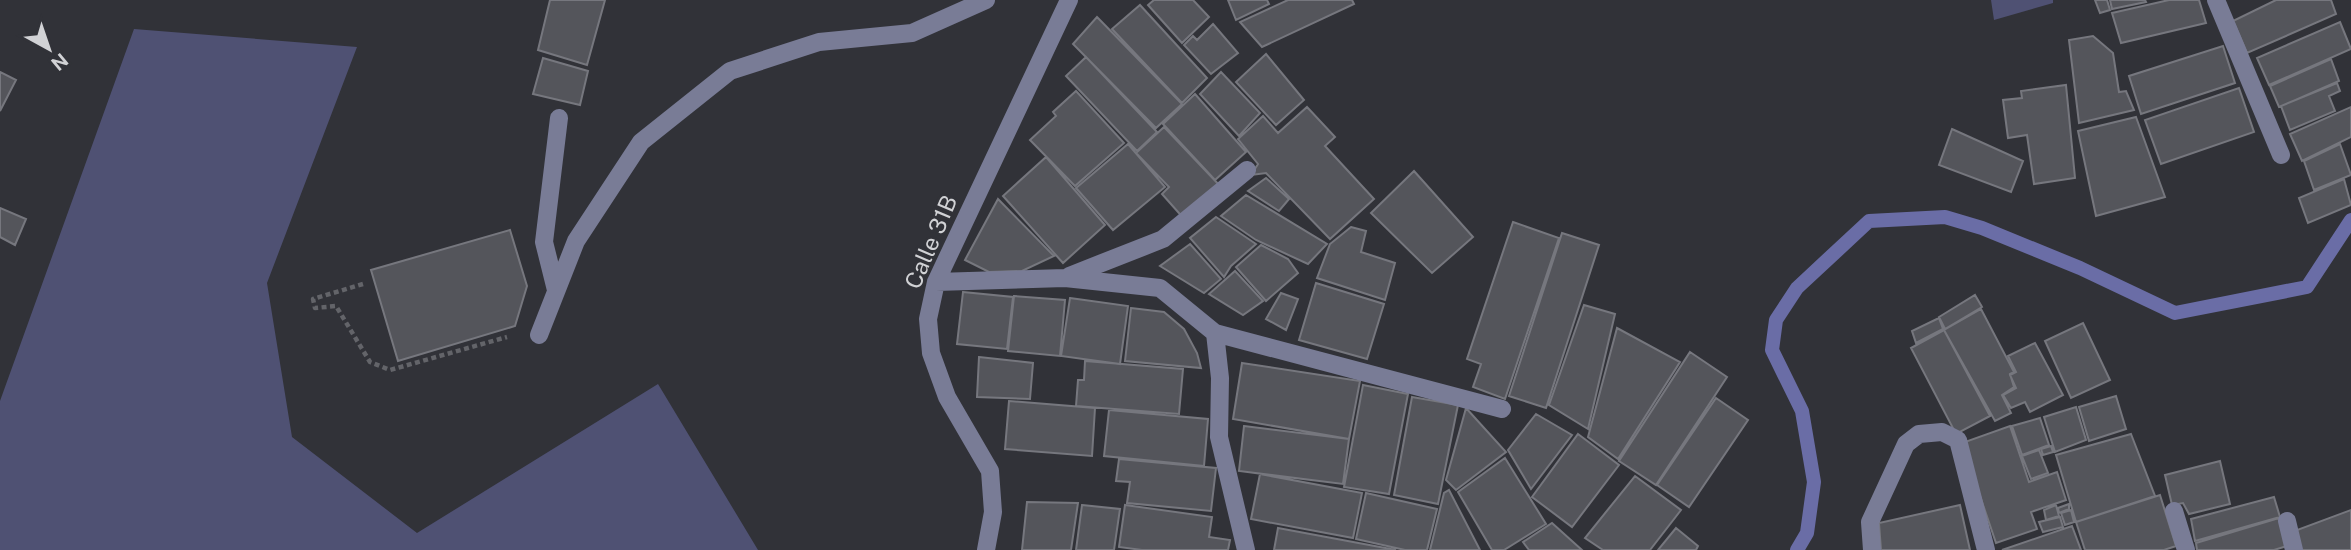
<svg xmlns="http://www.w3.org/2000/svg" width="2351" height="550" viewBox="0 0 2351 550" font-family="'Public Sans',sans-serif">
<rect width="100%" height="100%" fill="#313238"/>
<!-- green -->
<path fill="#4f5173" d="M1991 0H2053V3L1994 20Z
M134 29 357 47 267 283 292 437 417 533 658 384 758 550H0V401Z"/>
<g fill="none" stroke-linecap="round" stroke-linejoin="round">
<!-- stream -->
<path stroke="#6a6da6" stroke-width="14" d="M1797 550 1807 533 1814 482 1802 411 1772 350 1776 320 1797 288 1869 221 1945 217 1982 228 2080 268 2175 313 2307 287 2351 220"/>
</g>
<!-- building -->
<path fill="#54555b" stroke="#76777e" stroke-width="2" d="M550 0H605L587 65 538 50Z
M1154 0H1193L1209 17 1182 43 1148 5Z
M1228 0H1267L1269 4 1236 20Z
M1288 0H1352L1354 4 1262 47 1240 22Z
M2095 0H2107L2110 10 2100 13Z
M2110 0H2145L2146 2 2112 9Z
M2169 0H2199L2206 23 2121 43 2112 13Z
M2276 0H2331L2336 14 2247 53 2233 21Z
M1140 5 1207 78 1182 103 1112 29Z
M1097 17 1182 104 1156 128 1073 44Z
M2340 22 2351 49 2269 85 2257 58Z
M1213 24 1238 53 1211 74 1184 45 1193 36 1197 40Z
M2093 36 2113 53 2119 92 2126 91 2134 110 2079 123 2069 40Z
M2223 46 2235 83 2141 114 2129 76Z
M1266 54 1304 100 1276 125 1236 82Z
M1086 57 1157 132 1137 151 1066 76Z
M543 58 588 71 580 105 533 94Z
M2331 59 2339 81 2279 107 2270 86Z
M0 72 16 80 0 111Z
M1221 72 1260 113 1239 136 1200 94Z
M2337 83 2340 91 2329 96 2335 111 2290 130 2281 106Z
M2066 85 2075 178 2034 184 2027 135 2008 138 2003 100 2022 98 2021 91Z
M2239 88 2254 132 2161 164 2145 120Z
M1076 91 1124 143 1075 186 1030 140 1056 116 1053 112Z
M1195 94 1246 152 1215 180 1163 124Z
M1307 107 1335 137 1325 146 1374 199 1330 239 1266 173 1251 175 1258 164 1238 139 1263 116 1278 133Z
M2351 107V137L2302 161 2290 134Z
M2136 117 2165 197 2096 216 2078 131Z
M1164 127 1222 188 1186 221 1162 194 1169 187 1136 153Z
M1952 129 2023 161 2011 192 1939 165Z
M1128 144 1165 187 1113 230 1076 188Z
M2340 144 2351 175 2314 190 2304 161Z
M1046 157 1105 225 1063 263 1003 196Z
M1414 171 1473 237 1432 273 1371 213Z
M1266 178 1289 199 1279 211 1248 191Z
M2344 179 2351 205 2308 223 2299 198Z
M1246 195 1327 244 1308 264 1256 240 1221 216Z
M998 199 1054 256 1022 271 989 272 965 260Z
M0 208 26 219 15 245 0 237Z
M1216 217 1256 244 1231 266 1224 277 1190 238Z
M1513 222 1559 238 1505 399 1473 387 1481 364 1467 359Z
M1351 227 1366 231 1361 252 1395 263 1385 300 1317 278 1330 244Z
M510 230 527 286 515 326 398 361 371 270Z
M1562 233 1599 245 1546 408 1509 396Z
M1190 244 1221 279 1204 293 1160 266Z
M1261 245 1288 259 1298 273 1266 301 1236 267Z
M1235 271 1263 301 1243 315 1209 294Z
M1316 283 1384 304 1367 359 1299 340Z
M963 292 1013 297 1007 349 957 344Z
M1281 293 1298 299 1286 330 1266 319Z
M1975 295 1982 307 1945 329 1939 317Z
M1014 296 1065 300 1060 356 1008 351Z
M1070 298 1128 306 1120 364 1061 356Z
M1584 305 1615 314 1588 429 1549 405Z
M1131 308 1164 312 1184 329 1197 353 1201 368 1125 361Z
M1981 309 2014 372 2010 374 2014 387 2002 395 2011 413 1995 421 1944 330Z
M1939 318 1943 329 1916 343 1912 331Z
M2083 323 2110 380 2071 398 2045 341Z
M1617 328 1680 362 1618 459 1588 437Z
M1944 330 1990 416 1956 434 1911 348Z
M2035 343 2063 395 2030 412 2025 402 2011 408 2003 395 2016 388 2010 375 2016 372 2008 356Z
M1690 352 1727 377 1656 485 1619 461Z
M979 357 1033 363 1030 399 977 397Z
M1085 361 1183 369 1179 414 1076 406 1078 380H1084Z
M1242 363 1360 381 1349 439 1233 419Z
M1363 385 1408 394 1389 494 1344 487Z
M2116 396 2126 429 2089 441 2079 407Z
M1412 397 1458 405 1438 504 1394 495Z
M1716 398 1748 420 1689 507 1657 485Z
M1009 401 1095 408 1092 456 1005 449Z
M2076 407 2086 440 2055 452 2044 417Z
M1466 408 1506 452 1456 490 1446 480Z
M1109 410 1208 419 1204 466 1104 456Z
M1536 414 1572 435 1531 489 1508 450Z
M2040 418 2049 445 2022 455 2012 426Z
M1244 426 1349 439 1343 484 1239 471Z
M2010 426 2029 482 2057 472 2066 500 2031 512 2037 529 1996 543 1962 443Z
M1578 434 1619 465 1572 527 1532 497Z
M2131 434 2155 496 2076 522 2056 455Z
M2051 446 2053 452 2043 455 2041 449Z
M2039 450 2048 473 2031 479 2022 456Z
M1505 458 1546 524 1504 550H1492L1458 492Z
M1119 459 1216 468 1211 511 1127 503 1130 482 1116 481Z
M2220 461 2230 504 2189 514 2183 503 2172 505 2165 475Z
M1260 474 1362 493 1353 538 1251 519Z
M1635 476 1681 510 1650 550H1603L1585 538Z
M1449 490 1480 550H1430L1444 493Z
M1366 493 1437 509 1427 550H1405L1356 539Z
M2160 495 2176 546 2164 550H2085L2076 522Z
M2274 497 2280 517 2195 541 2191 519Z
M1027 502 1078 503 1071 550H1022Z
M2069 504V509L2059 513 2058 508Z
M1082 505 1120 509 1114 550H1076Z
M1125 505 1212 517 1209 537 1230 540 1228 550H1142L1119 547Z
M1960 505 1970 550H1881L1879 523Z
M2056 505 2059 516 2046 520 2044 510Z
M2071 510 2074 522 2065 525 2061 513Z
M2351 510V550H2296L2289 533Z
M2060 517 2063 527 2043 532 2039 522Z
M2279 518 2287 546 2274 550H2197L2196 543Z
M1552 523 1582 550H1529L1523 542Z
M2072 526 2081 550H2002Z
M1278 528 1396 550H1274Z
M1676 528 1698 546 1696 550H1658Z"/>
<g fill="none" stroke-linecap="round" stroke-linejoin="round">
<!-- path -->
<path stroke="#636469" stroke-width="4.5" stroke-dasharray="5 3.5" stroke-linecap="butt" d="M363 284 313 299 315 308 336 306 370 362 390 370 507 337"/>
<!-- minor -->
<path stroke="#797c96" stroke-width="18" d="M2216 0 2281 155
M1069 276 1163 239 1247 170
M936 282 1065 278 1160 288 1215 333 1220 378 1219 437 1246 550
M556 290 544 242 559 118
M1215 333 1502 409
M539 335 576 241 641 142 730 71 819 42 912 33 986 0
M2174 511 2186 550
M2287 521 2294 550
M986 550 993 512 990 471 947 397 931 353 928 319 936 282 1069 0
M1872 550 1870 522 1906 444 1919 434 1942 432 1958 440 1986 550"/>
</g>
<g text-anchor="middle" stroke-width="5" stroke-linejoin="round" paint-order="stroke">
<!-- street labels -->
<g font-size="23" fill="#d1d2d5" stroke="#313238">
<text transform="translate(931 242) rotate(-67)" y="8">Calle 31B</text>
</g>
</g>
<!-- north arrow -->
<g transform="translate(49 49) rotate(140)" stroke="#313238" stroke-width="5" paint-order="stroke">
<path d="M0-5L12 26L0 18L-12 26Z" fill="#d1d2d5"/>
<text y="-10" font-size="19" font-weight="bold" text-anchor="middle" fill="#d1d2d5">N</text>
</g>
</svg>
